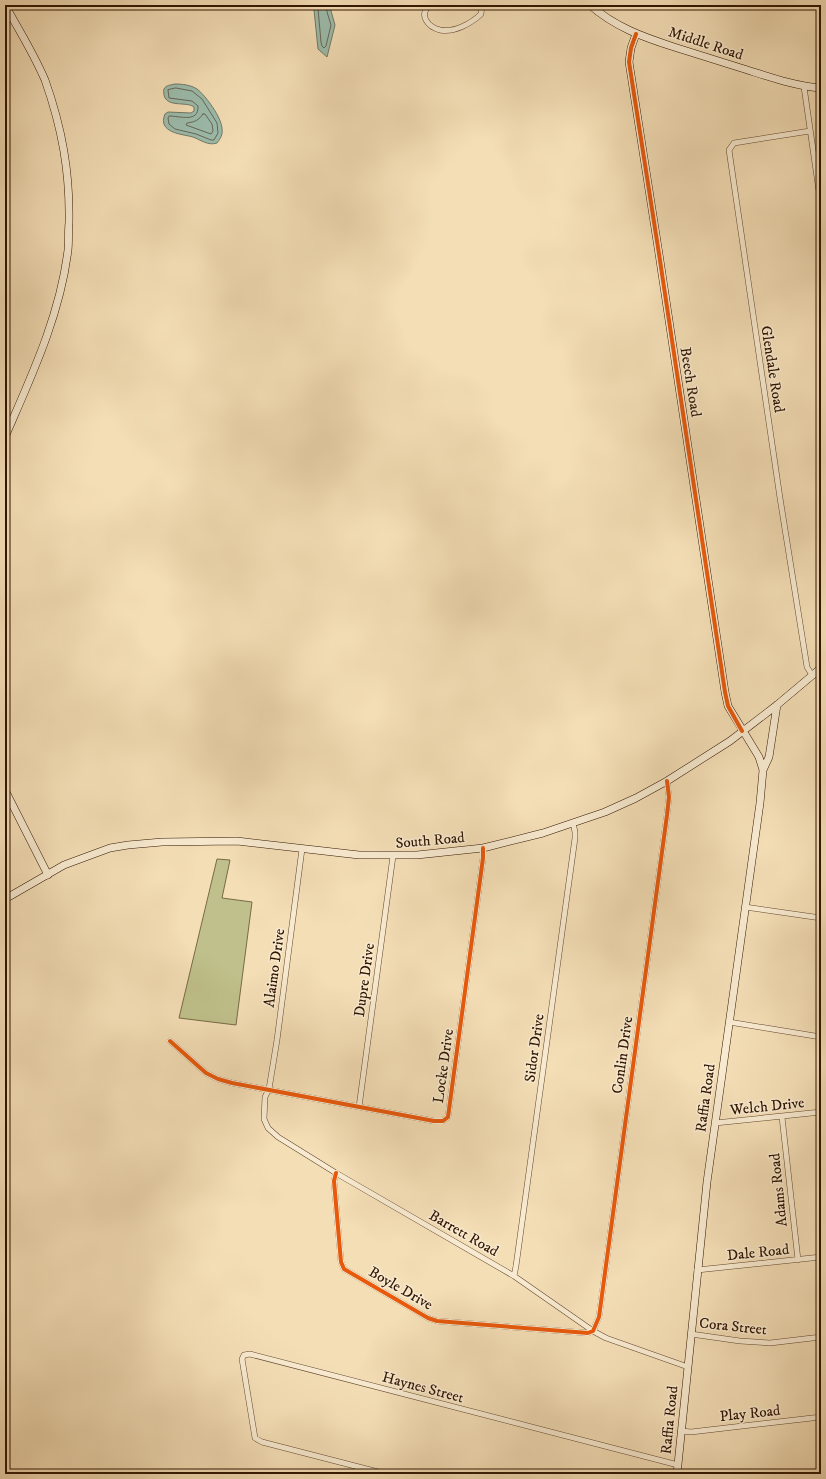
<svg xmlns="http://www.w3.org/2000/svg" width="826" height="1479" viewBox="0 0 826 1479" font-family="'IM FELL DW Pica',serif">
<rect width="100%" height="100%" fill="#f4deb6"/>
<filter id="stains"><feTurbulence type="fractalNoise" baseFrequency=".005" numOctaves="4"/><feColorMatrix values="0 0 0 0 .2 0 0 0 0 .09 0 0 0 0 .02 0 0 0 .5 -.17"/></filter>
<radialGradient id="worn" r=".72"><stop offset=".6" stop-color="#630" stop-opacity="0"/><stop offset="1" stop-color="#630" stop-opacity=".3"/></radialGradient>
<!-- green -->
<path fill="#bfc08b" stroke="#786a46" d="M217 859 230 860 222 898 252 902 236 1025 179 1018Z"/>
<!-- water -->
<path fill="#9cbcac" stroke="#717967" d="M311 5H331V11L335 25 327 57 318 49 314 10Z
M175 84C182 84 191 85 197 89 206 96 222 118 222 129 223 135 220 139 217 143 208 146 201 140 193 137 182 134 157 133 165 114L168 112 191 113 194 111V107C186 101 167 108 164 95 164 92 163 91 164 89 166 85 171 85 175 84Z"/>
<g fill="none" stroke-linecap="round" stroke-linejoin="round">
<!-- shore -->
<path stroke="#666856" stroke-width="1" d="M316 5 318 9 321 42 322 46 324 48 326 46 331 25 327 12V5
M176 88 192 91 202 99 217 123 218 133 214 140H211L196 134 175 129 169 124 168 118 169 116C180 116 199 123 198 106L192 101 169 98 168 90Z
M203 114H205L212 124 213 131 211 134 186 125 187 123C195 122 199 120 203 114Z"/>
<defs>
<path id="street" d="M430 5C418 15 428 27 440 30 454 33 472 23 481 14L482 5
M804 87 821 205
M810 131 734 143 729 150 780 498 807 667 812 675
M302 849 277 1040 269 1089 265 1097 264 1119 268 1128 278 1137 336 1173 514 1276 593 1331 606 1338 688 1367
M745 907 821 918
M729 1022 821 1037
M170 1041 206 1073 218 1079 232 1083 434 1121H443L448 1117 483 858V848
M359 1107 393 856
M782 1117 798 1260
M715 1123 821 1112
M336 1173 334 1181 341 1262 344 1269 428 1318 437 1321 588 1333 593 1331 599 1317 667 815 669 797 667 781
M697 1270 821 1257
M514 1276 516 1266 575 838V832L573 823
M691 1334 740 1341 770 1343 821 1337
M681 1431 691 1432 821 1417
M386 1474 262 1442 255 1438 242 1359 244 1355 250 1354 678 1465"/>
<path id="secondary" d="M590 5C615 27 643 37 674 47 696 54 719 61 741 68 767 76 794 86 821 88
M636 34 631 48 629 62 659 254 725 692 728 706 759 757 763 770 760 803 707 1182 677 1474
M5 437C31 377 60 316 68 250 69 241 68 232 69 223 70 172 62 128 45 80 34 54 19 30 5 5
M763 770 769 757 777 705
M5 790 48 875
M5 899 64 865 110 848 128 845 162 842 237 841 359 855H417L483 848 543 833 605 812 636 798 667 781 730 741 777 705 821 668"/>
</defs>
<!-- street casing -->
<use href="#street" stroke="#61472e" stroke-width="6"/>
<!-- secondary casing -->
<use href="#secondary" stroke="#301500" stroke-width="8"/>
<!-- street -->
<use href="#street" stroke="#f8ead0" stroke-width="5"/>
<!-- secondary -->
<use href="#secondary" stroke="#f8ead0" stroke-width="7"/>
<defs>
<path id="cycleway" d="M636 34 631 48 629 62 659 254 725 692 728 706 742 731
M170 1041 206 1073 218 1079 232 1083 434 1121H443L448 1117 483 858V848
M336 1173 334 1181 341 1262 344 1269 428 1318 437 1321 588 1333 593 1331 599 1317 667 815 669 797 667 781"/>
</defs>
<!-- cycleway casing -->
<use href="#cycleway" stroke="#f8ead0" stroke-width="6"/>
<!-- cycleway -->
<use href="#cycleway" stroke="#e8590c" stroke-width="4"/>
</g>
<g text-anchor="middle" stroke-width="3" stroke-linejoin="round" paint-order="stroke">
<!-- street labels -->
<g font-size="15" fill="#301500" stroke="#f8ead0">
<text transform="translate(706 43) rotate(18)" y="5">Middle Road</text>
<text transform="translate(773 369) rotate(81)" y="5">Glendale Road</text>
<text transform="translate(691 382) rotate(81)" y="5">Beech Road</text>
<text transform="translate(430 840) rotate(-5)" y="5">South Road</text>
<text transform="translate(274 968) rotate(-82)" y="5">Alaimo Drive</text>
<text transform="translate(364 980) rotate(-82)" y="5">Dupre Drive</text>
<text transform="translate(534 1048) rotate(-82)" y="5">Sidor Drive</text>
<text transform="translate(622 1055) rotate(-82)" y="5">Conlin Drive</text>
<text transform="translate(443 1066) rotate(-82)" y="5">Locke Drive</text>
<text transform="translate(705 1098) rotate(-82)" y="5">Raffia Road</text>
<text transform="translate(767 1106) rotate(-6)" y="5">Welch Drive</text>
<text transform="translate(778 1190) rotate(-96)" y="5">Adams Road</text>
<text transform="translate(464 1233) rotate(30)" y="5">Barrett Road</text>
<text transform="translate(758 1252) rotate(-6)" y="5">Dale Road</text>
<text transform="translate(401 1288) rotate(30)" y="5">Boyle Drive</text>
<text transform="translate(733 1326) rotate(6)" y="5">Cora Street</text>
<text transform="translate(423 1387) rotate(15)" y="5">Haynes Street</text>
<text transform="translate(750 1413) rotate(-6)" y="5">Play Road</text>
<text transform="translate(669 1420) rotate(-84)" y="5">Raffia Road</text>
</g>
</g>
<!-- margin -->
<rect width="826" height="1479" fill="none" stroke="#f4deb6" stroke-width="20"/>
<rect x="6" y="6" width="814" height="1467" fill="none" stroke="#301500" stroke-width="2"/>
<rect x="10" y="10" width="806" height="1459" fill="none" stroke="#301500"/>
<rect width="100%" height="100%" filter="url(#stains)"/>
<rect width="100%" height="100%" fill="url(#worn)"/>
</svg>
